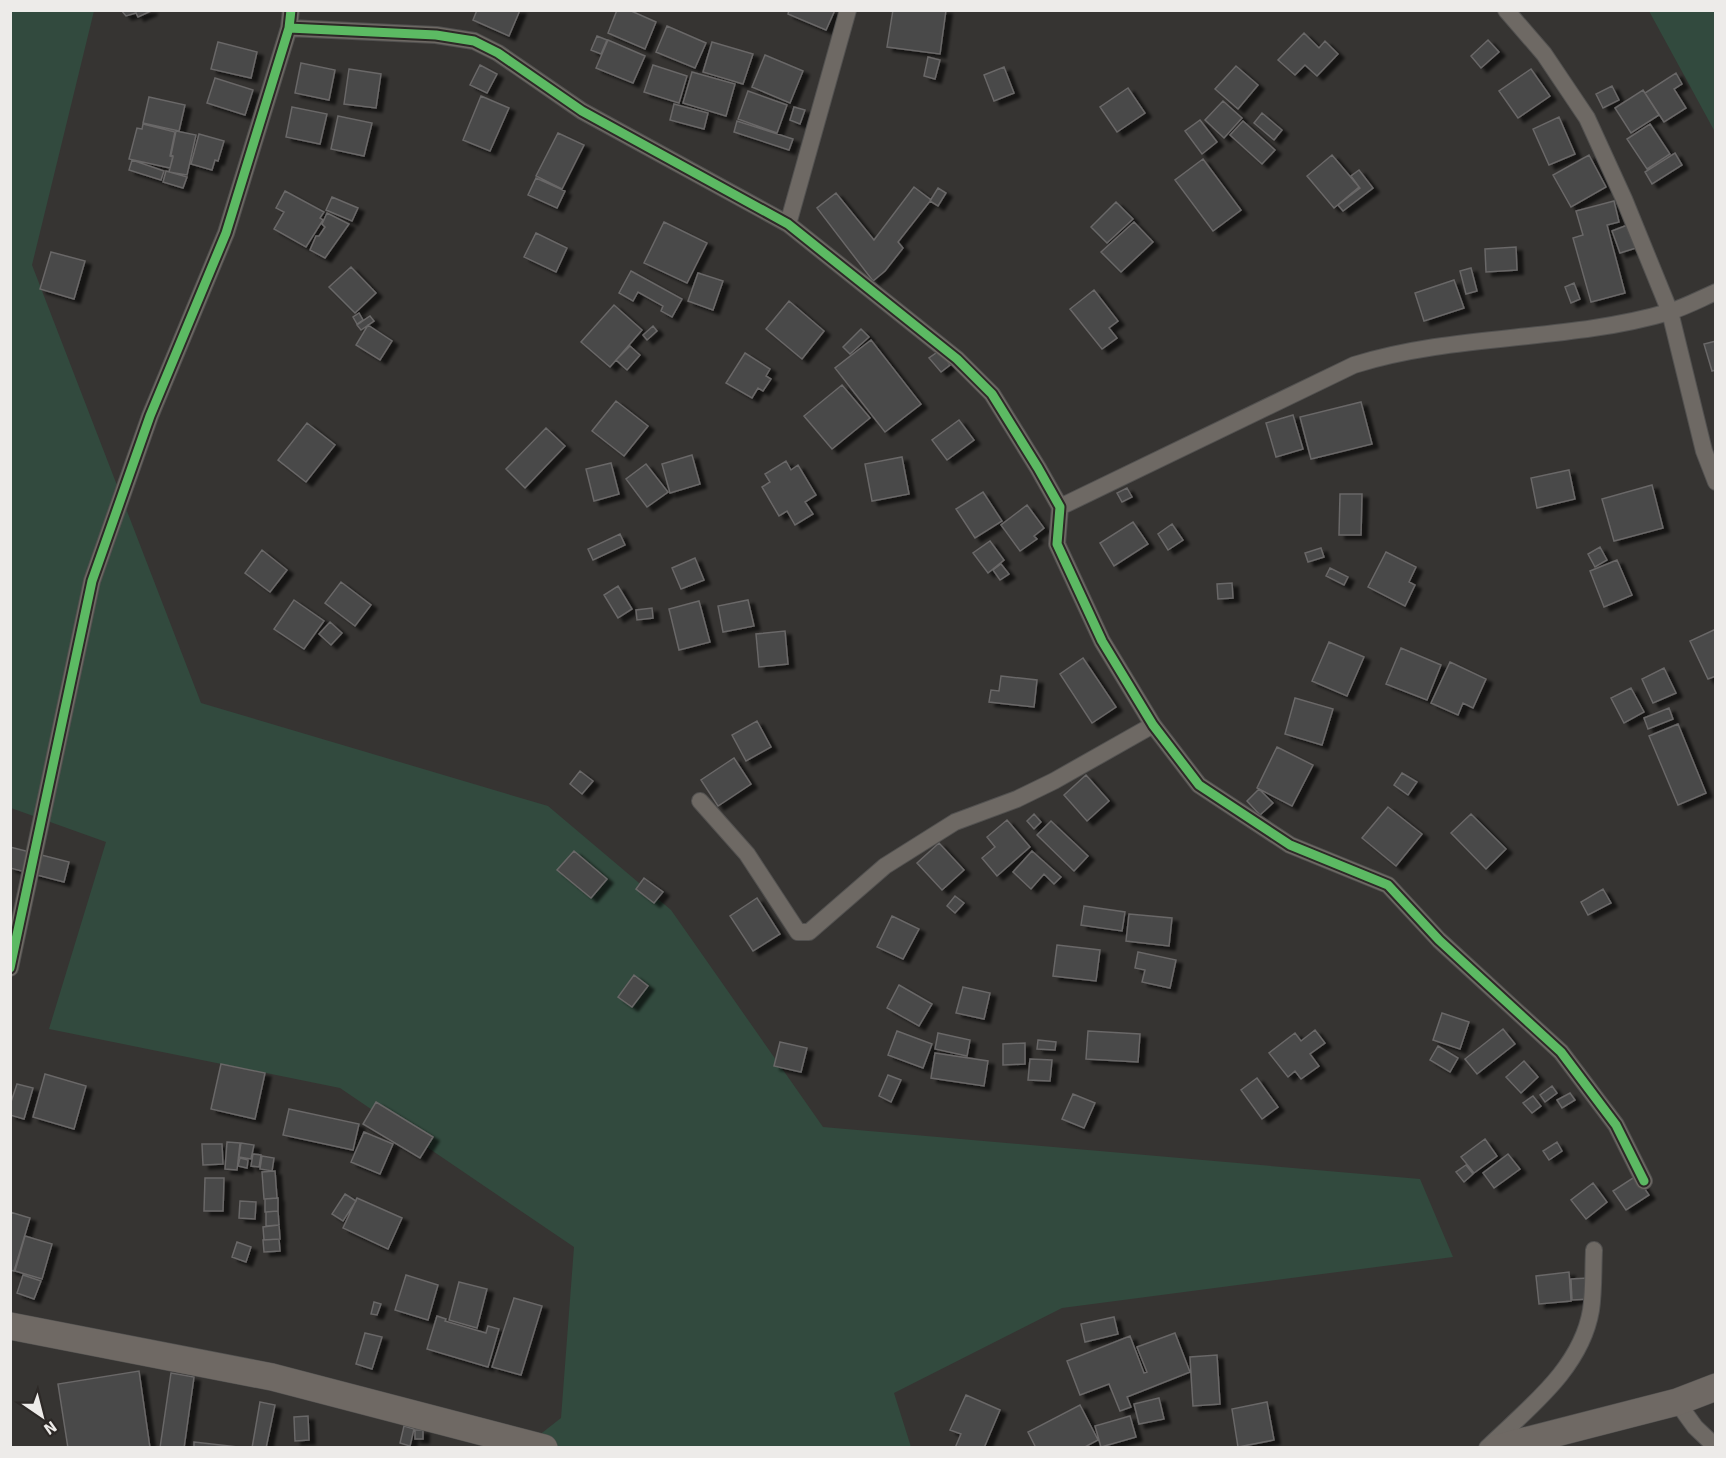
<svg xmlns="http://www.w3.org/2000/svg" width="1726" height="1458" viewBox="0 0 1726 1458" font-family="Signika,sans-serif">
<defs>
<filter id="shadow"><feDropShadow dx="6" dy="4" stdDeviation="1.5" flood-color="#0009"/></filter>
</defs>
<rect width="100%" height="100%" fill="#363432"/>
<!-- green -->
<path fill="#324a3e" d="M11 11H94L32 265 201 703 548 806 671 910 823 1127 1420 1179 1453 1257 1062 1308 894 1393 911 1447H524L561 1418 574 1247 340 1088 49 1029 106 842 11 808Z
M1649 11H1715V132Z"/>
<!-- building -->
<path fill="#494848" stroke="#696767" stroke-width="1.5" filter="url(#shadow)" d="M121 10H151V11L138 17 136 13 126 16Z
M477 10H520L509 36 473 20Z
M617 10H629L656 22 645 49 608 33Z
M789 10H835L826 30 788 14Z
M893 10H946L940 54 887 47Z
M667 26 706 43 695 68 656 52Z
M1304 33 1319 48 1325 41 1338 54 1317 76 1305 65 1295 75 1278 60Z
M597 36 607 40 601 54 591 50Z
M608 40 645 56 633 83 596 68Z
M1488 40 1499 52 1481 68 1471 56Z
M218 42 257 52 251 78 211 69Z
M712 42 753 54 743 84 703 72Z
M765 55 803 71 790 103 752 87Z
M928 57 940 60 935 79 924 76Z
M301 63 335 70 329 100 295 93Z
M480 65 497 74 487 93 470 85Z
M653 65 687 76 679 103 644 92Z
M1236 66 1258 85 1238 109 1215 89Z
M1004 67 1014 93 994 101 984 75Z
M349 69 381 74 376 108 344 104Z
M1531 69 1550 96 1518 118 1499 91Z
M692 72 735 84 726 116 683 103Z
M1676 73 1682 84 1674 89 1686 108 1664 122 1645 93Z
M215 78 253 90 245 115 207 103Z
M1612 86 1619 100 1603 108 1596 94Z
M1128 88 1145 113 1117 132 1100 107Z
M1643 90 1659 115 1631 133 1615 108Z
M748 91 787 105 777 133 738 119Z
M481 96 509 108 490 151 463 140Z
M149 97 185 105 179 131 143 123Z
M1223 101 1242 118 1224 138 1205 120Z
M674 104 708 113 704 129 670 120Z
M292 107 327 114 320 144 286 137Z
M794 107 805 110 800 124 790 120Z
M1262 113 1282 130 1274 140 1254 123Z
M338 116 372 123 364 156 331 149Z
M1559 117 1575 154 1549 165 1533 129Z
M1200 120 1217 142 1202 154 1185 131Z
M737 121 793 139 789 150 734 132Z
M1243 121 1275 150 1262 164 1230 135Z
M143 124 175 132 170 156 173 157 170 168 129 159 137 128 142 129Z
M1650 124 1670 154 1647 169 1627 139Z
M176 131 196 135 187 175 169 172 173 156 171 155Z
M558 133 584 145 562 189 536 176Z
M199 134 224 141 218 161 215 160 212 170 191 164Z
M1675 153 1682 165 1652 184 1645 172Z
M1332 155 1359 187 1334 208 1307 176Z
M1589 155 1606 187 1571 207 1553 175Z
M1203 159 1241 210 1213 231 1175 180Z
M132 160 164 171 161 180 129 170Z
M1359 170 1373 188 1343 211 1338 205 1360 188 1351 176Z
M166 171 187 177 183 188 163 182Z
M536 178 565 191 557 208 528 195Z
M914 187 931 200 898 242 903 248 885 271 873 281 817 208 836 193 874 240Z
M938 188 946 193 938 206 930 201Z
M285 191 324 212 320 218 323 220 306 247 274 229 284 212 276 208Z
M332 197 358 208 352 221 326 210Z
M1614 201 1619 222 1607 225 1625 293 1591 302 1573 238 1583 235 1576 211Z
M1116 202 1133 219 1107 243 1091 227Z
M327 213 349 224 325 258 310 250 316 236H319L325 227 322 224Z
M664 222 707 243 687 283 644 263Z
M1134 222 1153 242 1121 272 1101 252Z
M1630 224 1639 247 1620 253 1612 231Z
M536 233 567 248 556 272 524 257Z
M1516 247 1517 270 1486 272 1485 249Z
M51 252 85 261 74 299 40 289Z
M351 267 376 293 355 313 329 287Z
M1471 268 1477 291 1466 294 1460 271Z
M631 271 682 299 672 317 661 311 663 306 638 292 633 301 619 293Z
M698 273 723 281 713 310 688 301Z
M1454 280 1464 308 1424 321 1415 293Z
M1574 283 1580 299 1571 303 1565 287Z
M1094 290 1118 321 1109 328 1117 338 1102 349 1070 309Z
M789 301 824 331 802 359 766 329Z
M614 305 642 330 610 367 581 342Z
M359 313 363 320 357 324 353 317Z
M370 316 374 321 361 330 357 325Z
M368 325 392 341 380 360 356 345Z
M653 326 657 331 647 340 643 335Z
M861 329 869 337 850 354 843 347Z
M871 340 921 404 885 432 835 368Z
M1716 341V370L1712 371 1704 344Z
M630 346 640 355 627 370 616 360Z
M939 351 950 365 941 372 929 358Z
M745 353 770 369 766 376 771 379 763 391 758 388 752 398 726 383Z
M842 385 870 418 832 449 804 416Z
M616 401 648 426 624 456 592 431Z
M1361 402 1372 444 1311 459 1300 417Z
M1293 415 1303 449 1276 457 1266 423Z
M959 420 974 440 947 460 932 440Z
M307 423 335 445 306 482 278 460Z
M546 428 565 446 525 488 506 469Z
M692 455 700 484 670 493 662 464Z
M902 457 909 494 872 501 865 464Z
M786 461 791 470 798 465 816 495 805 502 813 514 795 525 787 511 779 516 762 487 770 482 765 474Z
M611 463 619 494 594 501 586 469Z
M646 464 668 492 647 507 626 479Z
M1569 470 1575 499 1537 508 1531 478Z
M1652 485 1663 528 1614 541 1602 499Z
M1127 488 1132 497 1122 502 1117 493Z
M983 492 1002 521 975 538 956 509Z
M1340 494H1362L1361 535H1339Z
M1027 505 1044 528 1034 536 1037 539 1020 551 1001 525Z
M1133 522 1148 544 1114 566 1100 543Z
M1172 524 1183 540 1168 550 1158 534Z
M620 534 625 545 593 560 588 549Z
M990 541 1004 560 988 573 973 553Z
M1600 547 1607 560 1595 567 1588 554Z
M1321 548 1324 557 1308 562 1305 553Z
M262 550 287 570 270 592 245 573Z
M1386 552 1416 567 1409 582 1415 585 1405 606 1368 587Z
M695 558 704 580 681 589 672 568Z
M1617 560 1632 595 1604 607 1590 571Z
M1001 564 1009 574 1000 580 993 570Z
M1330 568 1348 577 1344 585 1326 576Z
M341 582 371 605 355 626 325 603Z
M1232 583 1233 598 1218 599 1217 584Z
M618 586 632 609 618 618 604 595Z
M294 600 324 621 304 649 274 629Z
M748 600 754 626 723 632 718 606Z
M699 601 710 642 679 650 669 609Z
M652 608 653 618 637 620 636 610Z
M330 622 342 633 331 645 319 634Z
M1716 629V676L1708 679 1690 641Z
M785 631 788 664 759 667 756 634Z
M1329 642 1364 657 1347 696 1312 681Z
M1401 648 1441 665 1427 700 1386 684Z
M1083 658 1116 707 1092 723 1060 674Z
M1450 662 1486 679 1473 708 1463 703 1458 715 1431 703Z
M1664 668 1676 693 1653 703 1642 679Z
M1001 676 1037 680 1034 707 989 702 991 690 999 691Z
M1631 688 1644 712 1624 723 1611 698Z
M1295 698 1333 709 1322 745 1285 734Z
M1669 708 1673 719 1648 729 1644 718Z
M757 721 771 747 746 761 732 735Z
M1678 724 1706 793 1678 805 1649 736Z
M1277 747 1313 765 1292 806 1257 788Z
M734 758 751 784 718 806 701 780Z
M580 771 593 781 582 794 570 784Z
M1402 773 1417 782 1408 795 1394 785Z
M1086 775 1109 801 1087 821 1064 795Z
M1259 789 1273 803 1260 815 1247 801Z
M1388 807 1422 834 1396 866 1362 838Z
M1034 814 1041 822 1034 829 1027 821Z
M1471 814 1506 849 1486 869 1451 833Z
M1007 820 1030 847 997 876 982 858 995 847 987 837Z
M1051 821 1088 856 1074 871 1037 835Z
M939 843 964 870 942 890 917 863Z
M10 847 69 862 64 882 10 868Z
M574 851 607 879 591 898 557 870Z
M1032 851 1061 877 1054 884 1044 874 1031 889 1013 872Z
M644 878 663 892 654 903 636 889Z
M1603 889 1611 903 1588 915 1581 902Z
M955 896 964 903 955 913 947 906Z
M757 898 780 934 753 951 730 916Z
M1084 906 1125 912 1122 931 1081 925Z
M1129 914 1172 918 1169 946 1126 941Z
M892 916 919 929 903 959 877 947Z
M1057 945 1100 950 1096 981 1053 976Z
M1138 952 1176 960 1170 988 1142 982 1145 970 1135 968Z
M634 975 648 986 632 1007 618 997Z
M899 985 932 1004 919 1026 887 1008Z
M963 987 990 993 984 1019 956 1013Z
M1442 1013 1469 1022 1460 1049 1433 1040Z
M1503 1029 1515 1044 1477 1074 1465 1059Z
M1315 1030 1325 1043 1310 1054 1319 1066 1301 1079 1295 1071 1288 1077 1269 1053 1295 1033 1301 1041Z
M897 1031 932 1044 923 1068 888 1055Z
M1088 1031 1140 1034 1138 1062 1086 1059Z
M938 1033 970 1040 967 1056 935 1049Z
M1038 1040 1056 1042 1055 1050 1037 1049Z
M780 1042 807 1048 801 1072 774 1066Z
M1025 1043V1064L1003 1065V1044Z
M1438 1046 1458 1058 1450 1072 1430 1060Z
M935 1053 988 1061 984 1086 931 1078Z
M1030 1059 1052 1060 1050 1081 1028 1080Z
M1524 1061 1538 1077 1521 1093 1506 1077Z
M221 1064 265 1073 255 1119 211 1109Z
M45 1074 86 1086 74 1129 33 1117Z
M888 1075 901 1080 891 1102 879 1096Z
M1257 1078 1278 1107 1262 1119 1241 1090Z
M17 1084 33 1088 24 1119 10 1115V1105Z
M1552 1086 1557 1093 1545 1102 1540 1095Z
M1570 1093 1575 1100 1562 1108 1557 1100Z
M1073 1094 1095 1103 1084 1128 1062 1119Z
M1533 1096 1541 1106 1532 1113 1523 1103Z
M376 1102 433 1137 420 1158 363 1124Z
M289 1109 359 1124 353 1150 283 1135Z
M364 1132 393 1144 380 1174 351 1162Z
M1485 1139 1497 1156 1474 1173 1461 1157Z
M227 1142 240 1143 237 1170 225 1169Z
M1557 1142 1562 1151 1549 1160 1543 1151Z
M241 1143 254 1145 251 1159 239 1157Z
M202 1144H222L223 1164 203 1165Z
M253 1154 261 1155 259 1167 251 1166Z
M1508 1154 1520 1169 1494 1188 1483 1173Z
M262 1156 274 1158 272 1171 260 1169Z
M240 1158 248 1160 247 1168 238 1166Z
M1466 1165 1473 1174 1464 1182 1456 1172Z
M275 1171 277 1198 264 1199 262 1172Z
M1636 1176 1649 1195 1626 1210 1613 1191Z
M205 1178H224L223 1211H204Z
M1593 1183 1607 1202 1586 1219 1571 1200Z
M345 1194 356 1201 343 1221 332 1214Z
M278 1198V1211L265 1212V1199Z
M357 1198 402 1218 388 1249 343 1228Z
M240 1201 256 1202 255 1219 239 1218Z
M278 1211 279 1225 266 1226V1212Z
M10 1212 30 1218 14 1271 10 1270Z
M279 1225 280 1239 264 1240 263 1227Z
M25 1236 52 1244 42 1279 15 1271Z
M279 1239 280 1251 264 1252 263 1240Z
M237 1242 251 1247 246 1262 232 1257Z
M1569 1272 1571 1301 1539 1304 1536 1276Z
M23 1275 41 1281 34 1299 17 1293Z
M406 1275 438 1285 428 1320 395 1310Z
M1588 1278 1589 1299 1572 1300 1571 1279Z
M459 1282 487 1289 477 1328 449 1320Z
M514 1298 542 1306 521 1375 492 1367Z
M374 1302 381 1304 377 1315 371 1314Z
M437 1316 446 1319 445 1321 486 1333 488 1326 499 1329 488 1367 427 1349Z
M1114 1317 1118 1334 1085 1342 1081 1324Z
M365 1333 382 1337 372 1369 356 1364Z
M1175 1333 1190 1372 1127 1397 1131 1407 1120 1411 1109 1384 1080 1395 1067 1361 1130 1336 1144 1373 1147 1372 1137 1347Z
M1217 1355 1220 1404 1193 1406 1190 1357Z
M139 1371 150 1448H68L58 1384Z
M171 1373 194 1377 184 1448H160Z
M966 1395 1000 1410 984 1448H955L961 1434 950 1430Z
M1159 1398 1164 1419 1139 1424 1134 1404Z
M260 1402 275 1405 266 1448H252Z
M1267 1402 1274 1440 1238 1447 1232 1409Z
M1080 1405 1098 1440 1083 1448H1036L1028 1432Z
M308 1416 309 1440 295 1441 294 1417Z
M1130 1416 1136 1437 1101 1447 1095 1426Z
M404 1426 414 1429 410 1446 400 1443Z
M415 1430H423V1439H415Z
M194 1442 238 1447 194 1448Z"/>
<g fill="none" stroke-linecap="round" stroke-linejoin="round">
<defs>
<path id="street" d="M1506 10 1544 54 1587 118 1624 199 1670 312 1704 451 1716 482
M289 28 436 35 474 41 498 53 582 111 788 224 957 359 992 394 1038 468 1060 507 1057 544 1102 641 1153 725 1199 785 1290 845 1388 885 1439 940 1561 1052 1616 1125 1644 1181
M788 224 848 10
M1060 507 1354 365C1456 333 1567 342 1669 312 1685 307 1700 299 1716 292
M700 801 747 854 798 932H809L885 866 955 822 1017 799 1054 781 1153 725
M10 968 92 581 150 416 226 233 289 28 291 10
M1677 1402 1695 1427 1716 1447
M1487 1448C1528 1408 1581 1369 1591 1310 1594 1290 1593 1270 1594 1250"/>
<path id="primary" d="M10 1326 272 1377 544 1448
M1498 1448 1677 1402 1716 1387"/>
</defs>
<!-- street casing -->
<use href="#street" stroke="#525150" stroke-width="18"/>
<!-- primary casing -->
<use href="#primary" stroke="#525150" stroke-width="28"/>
<!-- street -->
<use href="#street" stroke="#6e6964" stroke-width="16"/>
<!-- primary -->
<use href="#primary" stroke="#6f6964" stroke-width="27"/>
<defs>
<path id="cycleway" d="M289 28 436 35 474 41 498 53 582 111 788 224 957 359 992 394 1038 468 1060 507 1057 544 1102 641 1153 725 1199 785 1290 845 1388 885 1439 940 1561 1052 1616 1125 1644 1181
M10 968 92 581 150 416 226 233 289 28 291 10"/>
</defs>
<!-- cycleway casing -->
<use href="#cycleway" stroke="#2d2927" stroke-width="13"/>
<!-- cycleway -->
<use href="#cycleway" stroke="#5cba63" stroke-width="9"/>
</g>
<!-- border -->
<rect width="1726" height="1458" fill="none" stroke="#edebe9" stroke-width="24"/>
<!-- north arrow -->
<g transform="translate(42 1416) rotate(145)" stroke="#2d2927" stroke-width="4.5" paint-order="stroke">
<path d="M0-4.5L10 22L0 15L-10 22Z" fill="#edebe9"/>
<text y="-9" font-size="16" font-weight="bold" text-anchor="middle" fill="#edebe9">N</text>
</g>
</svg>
